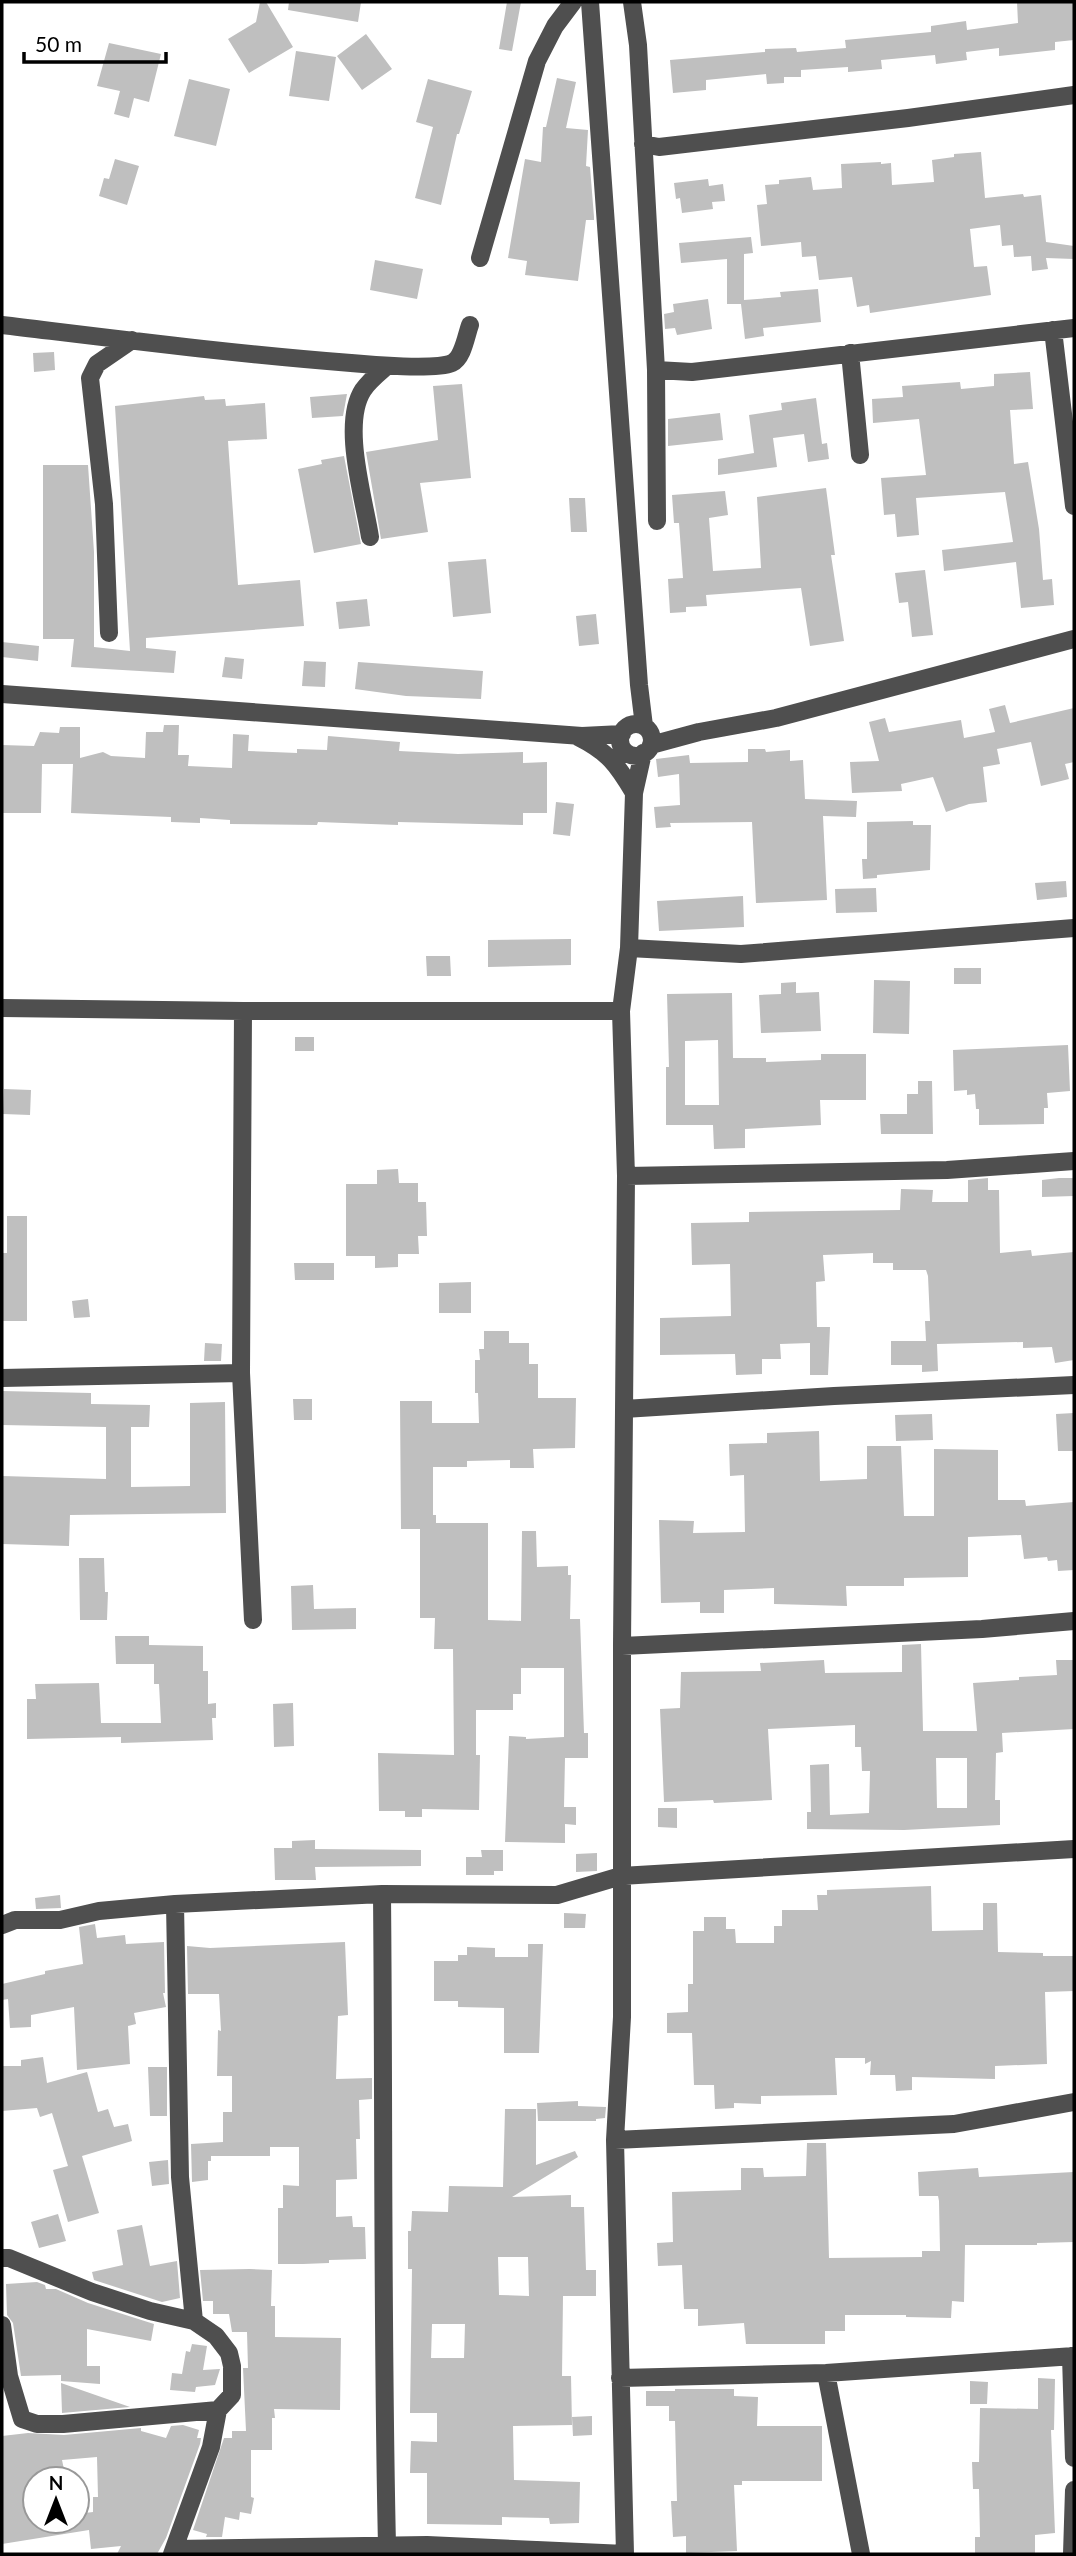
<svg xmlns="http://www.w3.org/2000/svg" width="1076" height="2556" viewBox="0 0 1076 2556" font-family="Lato,sans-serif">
<rect width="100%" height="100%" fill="#fff"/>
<!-- building -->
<path fill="#bfbfbf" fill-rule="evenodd" d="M260 2H266L293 47 249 73 228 39 256 22Z
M289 2H361L358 22 288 10Z
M507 2H521L512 51 499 49Z
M1017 2H1074V40L1055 42V50L999 56V48L966 52 967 60 936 64 935 55 881 60 882 69 848 72V67L801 70V77H784V83L767 84 766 74 706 80V90L673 93 670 60 765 52V49L796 48 797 52 846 48 845 40 931 32V26L966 21 967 30 1018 23Z
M366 34 392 69 362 90 337 56Z
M109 43 161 54 149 102 134 98 129 118 114 114 120 91 97 86Z
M296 51 336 57 329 101 289 96Z
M557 78 576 82 566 128 588 130 586 166 590 167 594 217V220H586L578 281 525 275 527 261 508 258 525 159 541 162 543 127H546Z
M189 79 230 89 216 146 174 136Z
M428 79 472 91 459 134H457L441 205 415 198 433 127 416 122Z
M981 152 985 198 1023 194 1024 197 1041 195 1046 242 1074 246V259L1046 258 1048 269 1032 271 1031 256 1014 257 1013 245 1002 246 1000 225 970 229 974 267 987 266 991 295 870 313 869 305 857 307 852 277 819 280 816 256 802 257 801 242 761 246 757 205 767 204 765 185 779 184V180L811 177 813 190 842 188 841 164 881 162V164L891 163 892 185 934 182 932 160 954 157V154Z
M115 159 139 166 127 205 99 196 104 178 109 179Z
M708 179 709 186 723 184 725 201 712 202 713 209 682 213 680 198 676 199 674 183Z
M751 237 753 253 744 254V300L781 297 780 292 818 289 821 322 763 328 764 336 745 339 741 304H727V259L681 263 679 243Z
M375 260 423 269 417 299 370 290Z
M708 299 712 329 677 335 675 328 665 329 664 314 674 312 673 304Z
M54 352 55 370 34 372 33 353Z
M1030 372 1033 409 1010 410 1014 464 1028 462 1039 529 1043 580 1052 579 1054 605 1021 608 1016 562 944 571 942 550 1013 542 1005 492 916 498 919 535 897 537 895 514 884 515 881 478 926 475 919 419 873 423 872 399 903 397 902 386 960 382 961 389 994 386V374Z
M462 384 471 478 420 483 428 532 381 539 366 452 438 440 433 386Z
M347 394 343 416 312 418 310 397Z
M204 396 205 400 225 399 226 406 265 403 267 439 228 441 238 585 300 580 304 626 146 638V648L176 651 174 673 71 667 74 639H43V465H88L94 552V647L130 651 115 406Z
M816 398 822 444 827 443 829 459 808 462 804 434 773 438 777 467 718 475V459L754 453 749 415 782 410 781 403Z
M720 413 723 440 668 446V419Z
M344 456 361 544 314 553 298 469 322 464 321 460Z
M826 488 835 555H831L844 641 810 646 801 588 706 595 707 606 686 607V612L670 613 668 579 683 578 679 523H674L672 495 725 491 728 515 709 518 713 571 761 568 757 497Z
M569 498H585L587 532H571Z
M486 559 491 613 453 617 448 562Z
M925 570 933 635 912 637 908 602 899 603 895 573Z
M367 599 370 626 339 629 336 602Z
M596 614 599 644 579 646 576 616Z
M2 642 39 646 38 661 2 657Z
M225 657 244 659 242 679 222 677Z
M304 661 326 662 325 687 302 686Z
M358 662 483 671 481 699 406 696 355 689Z
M1005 705 1010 723 1074 708V762L1065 764 1069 779 1041 786 1031 742 997 749 1000 764 983 767 987 802 969 804 946 812 933 777 901 784 902 791 852 793 850 762 879 761 869 722 885 718 889 732 961 720 964 738 995 732 989 709Z
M164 725H179L178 755H189L188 766 232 768 233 734 249 735 248 751 297 753V749L327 750 328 736 400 742 399 751 458 754 523 752V763L547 762V813H523V825L398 822V825L318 822 317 825 230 824V820L200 818V823L171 822V817L71 813 73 764H42L41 813H2V745L34 746 40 732 59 733 60 727H80V758L103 752 111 756 145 758 146 732H163Z
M748 749H765L766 752 790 750V761L803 760 805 799 857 801 856 817 823 816 827 900 756 903 752 822 670 823 671 827 656 828 654 807 680 805 679 774 658 777 656 759 689 755 690 763 748 762Z
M556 802 574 804 570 836 553 834Z
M913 821V825H931L930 870 877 875V878L863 879 862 859H867V822Z
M1066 881 1067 897 1037 900 1035 883Z
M876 888 877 912 836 913 835 889Z
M743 896 744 927 659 931 657 901Z
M571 939V965L488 967V940Z
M426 956H450L451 976H427Z
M954 968H981V984H954Z
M874 980 910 981 909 1034 873 1033Z
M796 982V993L819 992 821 1031 761 1033 759 995 781 994V983Z
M732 993 733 1058H766V1062L821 1060V1054H866V1100H820L821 1125 745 1129V1148L714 1149 713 1125H666V1067H669L667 994ZM718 1040 719 1105H685V1041Z
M295 1037H314V1051H295Z
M1068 1045 1070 1091 1047 1093 1048 1108H1044V1124L979 1125V1109H976L975 1094 967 1095V1090L954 1091 953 1050Z
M918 1081H932L933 1134H881L880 1114H907V1094H918Z
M4 1089 31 1090 30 1115 3 1114Z
M398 1169 399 1183H418V1202H426L427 1236H418L419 1254H398V1267L375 1268V1256H346V1184H377V1170Z
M988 1178V1190H999L1000 1253 1031 1250 1032 1256 1074 1252V1360L1055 1363 1052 1347 1023 1348V1342L937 1344 938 1371 922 1372V1365H891V1341H926L925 1321H930L928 1276 926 1270H893V1263H873V1253L823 1255 825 1281 816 1282 817 1327H830L828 1375H810V1343L780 1344 781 1359H762V1374L736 1375 735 1354 660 1355V1318L731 1316 730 1264 692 1265 691 1223 749 1222V1212L900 1210 901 1189 933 1190 932 1202H968V1180Z
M1059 1178H1074V1196L1042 1197V1180Z
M7 1216H27V1321H2V1253H7Z
M294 1263H334V1280H295Z
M471 1282V1313H439V1283Z
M88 1299 90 1317 74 1318 72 1301Z
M484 1331H509V1343H529V1364H538V1398H576L575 1448 533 1449 534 1468H510V1460L467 1461V1467H433V1515H436V1523H488V1620L521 1621 522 1531H536L537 1567 568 1566V1575H571L570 1619H580L584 1733H588V1758H565L564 1807H576V1825L565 1824V1843L505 1842 509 1736 526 1737V1739L564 1737V1668H521V1694H513V1710H476V1755H480L479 1810 422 1809V1817H405V1811H379L378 1753 454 1755 453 1649H434L435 1618H420V1529H401L400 1401H432V1423H479L478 1393H475V1360H480L479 1349H484Z
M205 1343 222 1344 221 1361H204Z
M2 1391 91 1393V1404L150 1405 149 1427H131V1487L190 1486V1403L225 1402 226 1513 70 1515 69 1546 2 1544V1476L106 1479V1427L2 1425Z
M293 1399H312V1420H294Z
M1074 1413V1451H1058L1056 1414Z
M932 1414 933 1440 896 1441 895 1415Z
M819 1431 820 1481 867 1479V1446H901L904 1516H934V1449L998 1450V1500H1025L1026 1506 1074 1502V1570L1058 1571 1057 1560 1048 1561 1047 1557 1024 1559 1021 1535 968 1537V1577L904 1578V1586H846L847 1606 774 1604V1588L724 1590V1613H700V1602L661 1603 659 1520 694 1521 693 1533 745 1532 744 1475 730 1476 729 1444 767 1443V1433Z
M79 1558H104L105 1592H108L107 1620H80Z
M313 1585 314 1609 356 1608V1629L292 1630 291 1586Z
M115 1636H149V1645L203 1646V1671H208V1704L216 1703V1718H212L213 1740 121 1743V1737L27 1739V1699H36L35 1684 99 1683 101 1723H161L159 1684H154V1664H116Z
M921 1644 923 1731H977L973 1683 1019 1680V1677L1057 1675 1056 1660H1074V1729L1002 1733 1003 1752 996 1753 995 1800H1000V1825L904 1830 807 1829V1812H811L810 1765 829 1764 830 1815 869 1813 870 1771H862L861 1747H855V1725L768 1729 772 1800 714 1803 713 1800 664 1802 660 1709 680 1708 681 1672 761 1671 760 1663 824 1660 825 1673 902 1672V1645ZM936 1758H967V1808H937Z
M293 1703 294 1746 274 1747 273 1704Z
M658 1808H677V1828L658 1827Z
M315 1840V1849L421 1850V1866L315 1867 316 1880H275L274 1848H292V1841Z
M481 1850H503V1871H494V1875H466V1857H482Z
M597 1853V1871L576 1872V1854Z
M931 1886 932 1931 983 1930V1903H997L998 1952 1043 1953V1956H1074V1991L1045 1992 1047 2064 995 2066V2079L912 2077V2090L896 2091 895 2075H870L871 2061 865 2064V2058H835L837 2095 761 2096V2104L734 2103V2108L715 2109 714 2085H694L692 2033H667V2013L688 2012V1984H693V1931H704V1917H726V1929H735L736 1943H774V1926H782V1910H818L817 1895H827V1890Z
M60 1895 61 1908 36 1909 35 1898Z
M564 1913 586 1914 585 1928H564Z
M95 1924 97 1938 125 1935 126 1944 164 1942 165 1993H163L166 2007 134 2013 136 2024 128 2026 130 2064 77 2070 74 2007 31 2015V2027L10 2028 8 1999 2 2000V1984L45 1974V1971L83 1964 79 1927Z
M345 1942 348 2015 338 2016 336 2079 372 2078V2099L359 2100 360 2139H356L357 2179 336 2180V2217L352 2216 353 2227H365L366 2259 329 2260V2263L303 2264H278V2208H283V2185L299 2186V2147H270V2156H211V2161H208V2180L192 2182 191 2144 223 2142V2112H232V2076H217L218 2030 221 2031 219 1994H188L187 1946 210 1948Z
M528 1944H543L539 2053H504V2008L458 2007V2001H434V1961H458V1955H467V1947L495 1948V1957H528Z
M43 2057 47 2083 87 2072 98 2112 108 2109 114 2127 128 2124 132 2141 82 2156 99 2213 68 2222 53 2170 68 2166 52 2113 40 2117 37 2108 2 2111V2066H21V2060Z
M148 2067H167V2116H150Z
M578 2101V2106L606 2107 605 2118 596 2119V2121H538L537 2103Z
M505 2109H536V2165L575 2151 578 2157 512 2197 571 2195V2207H584L586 2270H596V2296H563L562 2376H571L572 2425 513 2426 514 2480 580 2482 579 2523 550 2524 549 2518 502 2517V2525L427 2524V2473H410L411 2441 437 2442V2413H410L412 2269H408V2231H411L412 2211 448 2212 449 2186 503 2187ZM498 2257H528L529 2296 499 2295ZM432 2324H465L464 2358H431Z
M807 2143H826L829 2258 922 2257V2251H940L939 2201 938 2196H919L918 2172 978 2168 979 2177 1074 2172V2242L1037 2243V2245H965L964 2302 952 2301 951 2318 906 2317V2315H845V2331H825V2344H746L744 2323 698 2326V2309H684L682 2265 658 2266 657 2243 673 2242 672 2192 741 2190V2168H763L764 2177 806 2176Z
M168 2160 169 2184 152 2186 149 2162Z
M58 2214 66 2241 39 2248 31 2222Z
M142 2225 150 2266 177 2261 180 2298 162 2302 94 2280 92 2272 123 2265 117 2230Z
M250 2269 272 2270 271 2306H275V2337L341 2338 340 2410 274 2409 275 2418H272V2450H251V2497L254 2498 251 2514 240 2512 239 2520 225 2517 222 2537H206L207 2534 193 2530 224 2438H232V2431H246L243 2368H248L247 2332H232L229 2314H213V2301H203L200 2270Z
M37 2282 45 2285 46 2289H56L88 2303 154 2324 151 2341 87 2329V2366H100V2384L61 2381V2375L21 2376 13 2323 7 2315 6 2284Z
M192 2344 207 2346 203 2370 220 2369 215 2385 196 2387 195 2392 170 2390 172 2373 182 2374 186 2351 190 2352Z
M1038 2378 1055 2379 1054 2430H1051L1055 2533 1035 2535V2554H975V2537H980L979 2489H973L972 2462H979L980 2408 1038 2409Z
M970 2381 988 2382 987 2404H970Z
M61 2383 130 2407 62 2413Z
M675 2389H734V2396L758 2397 757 2426H822V2481H742V2485H734L737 2551 686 2553V2536L673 2537 671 2501H677L675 2421H669V2406H646V2391H675Z
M592 2416V2435L573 2436 572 2417Z
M183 2425 199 2430 197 2438H201L200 2444 166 2538 157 2554H117L121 2546 91 2549 89 2530 2 2544V2436L28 2433 64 2435 141 2428V2431L166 2438 171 2426ZM97 2457 98 2497H93V2512L77 2514V2521H35V2479H66L62 2460Z"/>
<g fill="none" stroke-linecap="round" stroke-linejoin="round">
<!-- minor -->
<path stroke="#4f4f4f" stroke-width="18" d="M590 2 639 685 644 726
M632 2 638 45 656 370 657 521
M643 144 659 147 908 118 1074 95
M480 258 537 61 555 26 573 2
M2 325C118 339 234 354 351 363 371 365 436 370 452 363 463 358 466 336 470 325
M1053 330 1074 506
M850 353 860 455
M656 370 692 372 1074 328
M370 537C364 498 341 424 363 390 369 381 379 373 387 366
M109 633 104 504 90 378 97 364 132 340
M2 694 582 736 622 734
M620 740a16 16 0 1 1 32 0a16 16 0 1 1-32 0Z
M578 737C608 752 617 764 634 793
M651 745 699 732 776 718 1074 639
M629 948 741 954 1074 928
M2 1008 243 1011H621
M243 1011 241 1373 253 1620
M626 1176 947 1170 1074 1161
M2 1378 241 1373
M624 1409 834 1396 1074 1385
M622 1646 982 1629 1074 1621
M382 1894C384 2111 382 2328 387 2545
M175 1904 180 2177 194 2321
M2 1925 15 1920H60L99 1911 175 1904 382 1894 557 1895 621 1876 1074 1849
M615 2140 954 2124 1074 2102
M2 2258H9L92 2292 150 2311 194 2321 216 2336 229 2353 232 2366V2395L218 2410 211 2447 172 2554
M2 2325 9 2376 22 2419 37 2424H63L218 2410
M1071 2356 1074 2458
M826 2373 861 2554
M620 2378 826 2373 1074 2356
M175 2549 427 2545 625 2554
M625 2554 615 2140 622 2017V1646L626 1176 621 1011 629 948 634 793 643 753
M1072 2554 1074 2490"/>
</g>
<!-- border -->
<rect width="1076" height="2556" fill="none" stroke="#000000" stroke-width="7"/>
<!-- north arrow -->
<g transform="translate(56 2500)"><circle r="33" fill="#ffffff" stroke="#999999" stroke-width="2"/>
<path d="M0-5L12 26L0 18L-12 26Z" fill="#000000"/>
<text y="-10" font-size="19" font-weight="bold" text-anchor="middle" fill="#000000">N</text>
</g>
<!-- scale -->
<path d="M24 52v10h142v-10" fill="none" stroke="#000000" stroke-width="3.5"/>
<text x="35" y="52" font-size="21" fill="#000000" stroke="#ffffff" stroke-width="5" paint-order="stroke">50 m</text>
</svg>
